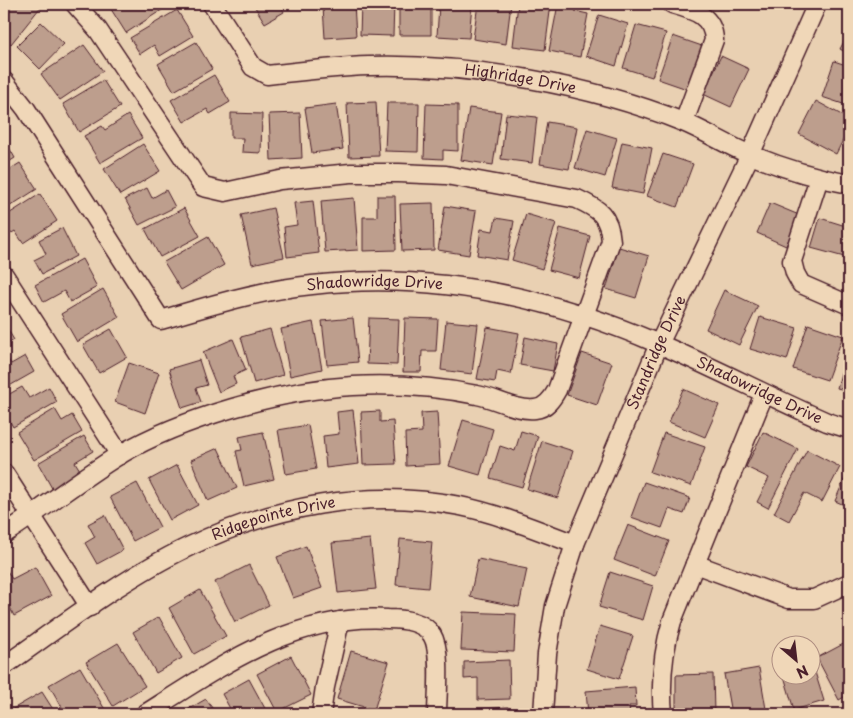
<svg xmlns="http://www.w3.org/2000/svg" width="853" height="718" viewBox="0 0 853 718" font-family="'Playpen Sans',sans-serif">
<rect width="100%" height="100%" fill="#e9d0b2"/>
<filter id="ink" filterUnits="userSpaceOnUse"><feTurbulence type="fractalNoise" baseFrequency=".02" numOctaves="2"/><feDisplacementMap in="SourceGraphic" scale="10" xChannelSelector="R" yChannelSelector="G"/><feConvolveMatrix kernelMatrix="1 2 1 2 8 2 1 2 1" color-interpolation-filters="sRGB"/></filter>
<g filter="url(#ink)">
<!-- building -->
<path fill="#bd9e8d" stroke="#4a1f2b" d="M4 4H43L11 44 4 38Z
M112 4H171L126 33 109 6Z
M253 4H285L281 6 284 12 265 23Z
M337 4H354L356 36 325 38 323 7 337 6Z
M361 4H394L393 36 360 35Z
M399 4H431V35H399Z
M454 4H472L469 38 437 36 439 5 454 6Z
M478 4H511L506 44 473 39Z
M518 4H551L545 50 513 46Z
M558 4H576L575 11 588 14 580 57 549 51Z
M177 10 193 36 160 56 154 45 140 54 130 38Z
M599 15 628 24 616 66 586 56Z
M41 22 64 44 40 69 17 46Z
M636 25 666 33 652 77 623 68Z
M849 32V54L840 49Z
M673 36 702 46 687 89 658 79Z
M196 42 212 69 174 91 158 64Z
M84 45 103 71 60 100 41 74Z
M721 56 749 69 731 107 703 94Z
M834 61 849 66V106L822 97Z
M214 75 230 102 210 114 207 109 184 122 171 100Z
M103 80 120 107 79 132 63 104Z
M816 101 849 119V128L836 154 799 134Z
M376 102 379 156 349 157 347 103Z
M387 103H419L418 152 385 151Z
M336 104 343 149 312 153 305 108Z
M426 104 458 105V151L443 150V159L424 158Z
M469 108 501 112 493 165 461 160Z
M231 113 262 114 261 153 242 152 243 138H231Z
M300 113 302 158 271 160 269 114Z
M506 114 537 117 532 163 501 159Z
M128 115 142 138 100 163 84 136 102 126 105 130Z
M547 122 577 127 569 169 540 164Z
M587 129 617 138 605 177 575 168Z
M4 139 15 158 4 165Z
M622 142 652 148 643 194 612 188Z
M143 144 160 171 120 195 104 169Z
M663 154 693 164 677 207 647 196Z
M20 163 37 189 4 210V173Z
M147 188 152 198 166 190 175 207 139 225 125 199Z
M40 194 57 221 23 243 15 231 7 236 4 230V217Z
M377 196H395L396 250 363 251V217H377Z
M354 198 358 250 325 252 321 201Z
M313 201 319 253 287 257 284 227 297 225 294 203Z
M433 203 434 250 402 251 400 204Z
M770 203 799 215 786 246 757 233Z
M445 206 476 211 469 255 438 250Z
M184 208 200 236 160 257 145 229Z
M273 208 284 257 252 264 241 215Z
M526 214 556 223 542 269 512 260Z
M496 218 514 221 507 260 477 255 481 229 493 231Z
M820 218 849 227 848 258 811 248Z
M62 228 76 256 42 274 34 260 46 254 39 240Z
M560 228 590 236 579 278 549 270Z
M208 237 224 265 181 290 164 262Z
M619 247 649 256 636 298 606 289Z
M82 259 97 287 70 302 64 291 44 302 35 285Z
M103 289 119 317 77 342 61 314Z
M724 290 758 306 739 345 706 329Z
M760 317 797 328 787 360 750 349Z
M353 318 358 362 327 365 322 321Z
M369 318 399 319 397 365 367 364Z
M405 318 438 319 436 351H422L421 372H403Z
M446 321 478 324 472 374 441 370Z
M313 322 322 369 290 376 281 329Z
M4 323 14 340 4 346Z
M808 324 843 336 827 380 793 369Z
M487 327 519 333 511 374 497 371 495 382 477 379Z
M111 329 127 357 99 373 83 345Z
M270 329 283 375 254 383 241 337Z
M525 337 558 344 553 371 520 365Z
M233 339 246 370 233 376 236 384 219 392 203 352Z
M4 353 11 364 25 356 34 372 4 389Z
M582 353 612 363 597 405 567 395Z
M846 355 849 356V391L837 388Z
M199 360 207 385 196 388 201 402 182 408 169 369Z
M129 363 159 373 145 413 115 402Z
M22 387 29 398 49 387 57 402 13 427 4 411V397Z
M683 389 719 405 705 437 669 422Z
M55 409 62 421 72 415 82 432 34 460 17 432Z
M353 410 359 464 326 468 323 436 339 434 337 412Z
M380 411V422L393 421 396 464 363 465 361 412Z
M437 412 440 464 406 466 405 433 422 432 421 413Z
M463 420 493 429 480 475 449 466Z
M308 425 316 469 286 474 278 430Z
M521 431 538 436 522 487 490 478 500 446 515 451Z
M263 432 274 479 244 486 236 451 242 450 239 437Z
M763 432 798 449 768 508 757 502 769 478 746 467Z
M664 433 705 447 691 486 650 472Z
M84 436 93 451 75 462 83 475 54 492 38 463Z
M542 441 573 451 558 498 527 489Z
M218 448 237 488 208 501 191 460Z
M807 450 840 467 822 502 804 493 789 521 774 513Z
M177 465 198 505 170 520 149 480Z
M849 468V507L835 501Z
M644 482 690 498 684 514 669 509 662 528 631 517Z
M137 483 160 527 133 541 110 497Z
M105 515 123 550 97 564 85 543 95 537 88 524Z
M628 525 669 541 655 576 614 560Z
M370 539 376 589 338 593 332 543Z
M400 539 432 542 428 588 396 585Z
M306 546 322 588 293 598 277 557Z
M478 559 527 569 519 607 470 597Z
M249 565 269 605 235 622 215 582Z
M35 567 51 596 14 616 4 596V570L6 569 12 579Z
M610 572 653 586 643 620 599 607Z
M200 590 226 636 194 654 169 608Z
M463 612 516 614 514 652 461 650Z
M159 617 182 658 156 673 133 632Z
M600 626 633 636 619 679 587 669Z
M849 641V694L839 700 817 658Z
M118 643 145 686 113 706 86 662Z
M351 651 389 662 374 710 337 699Z
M291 656 311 695 277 712 257 674Z
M509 660 510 699 478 700V678L464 679V662Z
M80 667 107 713 104 714H66L49 685Z
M759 668 766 709 731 714 724 674Z
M814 669 824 701 794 710 784 676H810V670Z
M713 674 714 713H676V675Z
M249 679 268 714H233L222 694Z
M635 687 636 706H629L630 714H588L586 691Z
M42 692 56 714H13L11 710Z
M206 699 216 714H180Z
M508 707V714H460V711Z"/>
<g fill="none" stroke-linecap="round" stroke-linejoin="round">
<defs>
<g id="minor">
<path id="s1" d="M212 4 253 67 267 75C301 71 335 67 369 66 468 63 591 85 683 122 707 132 728 146 751 155 783 168 816 178 849 184"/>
<path d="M672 4C693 10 713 15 714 40L684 122"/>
<path id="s2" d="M4 81 26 109 161 320C211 305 261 290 312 285 433 271 548 296 659 344 715 368 770 397 827 422L849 429"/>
<path d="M819 178 792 261 795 273 801 284 849 305"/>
<path d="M4 275 120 455"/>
<path d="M4 473 90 607"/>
<path d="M4 534C43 509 80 479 119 455 182 418 280 390 353 386 393 384 437 387 477 395 495 398 516 411 535 409 546 408 552 399 557 390L611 241C609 215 599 209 577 199L446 175 399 173H351L280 180 225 192 203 187 98 30 75 4"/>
<path d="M695 564 789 599H814L849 583"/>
<path id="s3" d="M4 666C61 626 125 577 188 547 273 506 367 488 460 506 500 514 537 530 575 544"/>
<path d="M145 714C220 667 294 613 388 619 404 619 423 621 432 635 442 651 437 695 437 714"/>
<path d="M321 714 325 687 340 621"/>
<path id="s4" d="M543 714 547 654 555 606 575 544 659 344 750 155 817 4"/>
<path d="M663 714C660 682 663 651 672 621L764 394"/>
</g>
</defs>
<!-- minor casing -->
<use href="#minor" stroke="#4a1f2b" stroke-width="21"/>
<!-- minor -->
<use href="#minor" stroke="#f0d7b8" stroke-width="18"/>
</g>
</g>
<g text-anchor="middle" stroke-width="4.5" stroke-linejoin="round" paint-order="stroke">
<!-- street labels -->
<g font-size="15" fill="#4a1f2b" stroke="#f0d7b8">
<text dy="5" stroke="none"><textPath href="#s1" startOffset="346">Highridge Drive</textPath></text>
<text dy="5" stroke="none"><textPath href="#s2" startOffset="504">Shadowridge Drive</textPath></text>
<text dy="5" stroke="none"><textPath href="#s4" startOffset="382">Standridge Drive</textPath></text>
<text dy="5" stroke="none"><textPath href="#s2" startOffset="908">Shadowridge Drive</textPath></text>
<text dy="5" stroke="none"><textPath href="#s3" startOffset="310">Ridgepointe Drive</textPath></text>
</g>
</g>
<!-- margin -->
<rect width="853" height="718" fill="none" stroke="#f0d7b8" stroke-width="20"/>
<rect x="10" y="10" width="833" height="698" fill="none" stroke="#4a1f2b" stroke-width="2" filter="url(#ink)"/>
<!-- north arrow -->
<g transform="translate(796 660) rotate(152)"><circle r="24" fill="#f0d7b8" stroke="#ae8d80"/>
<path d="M0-4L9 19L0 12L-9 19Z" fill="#4a1f2b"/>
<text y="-8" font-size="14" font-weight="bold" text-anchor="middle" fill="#4a1f2b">N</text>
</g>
</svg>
